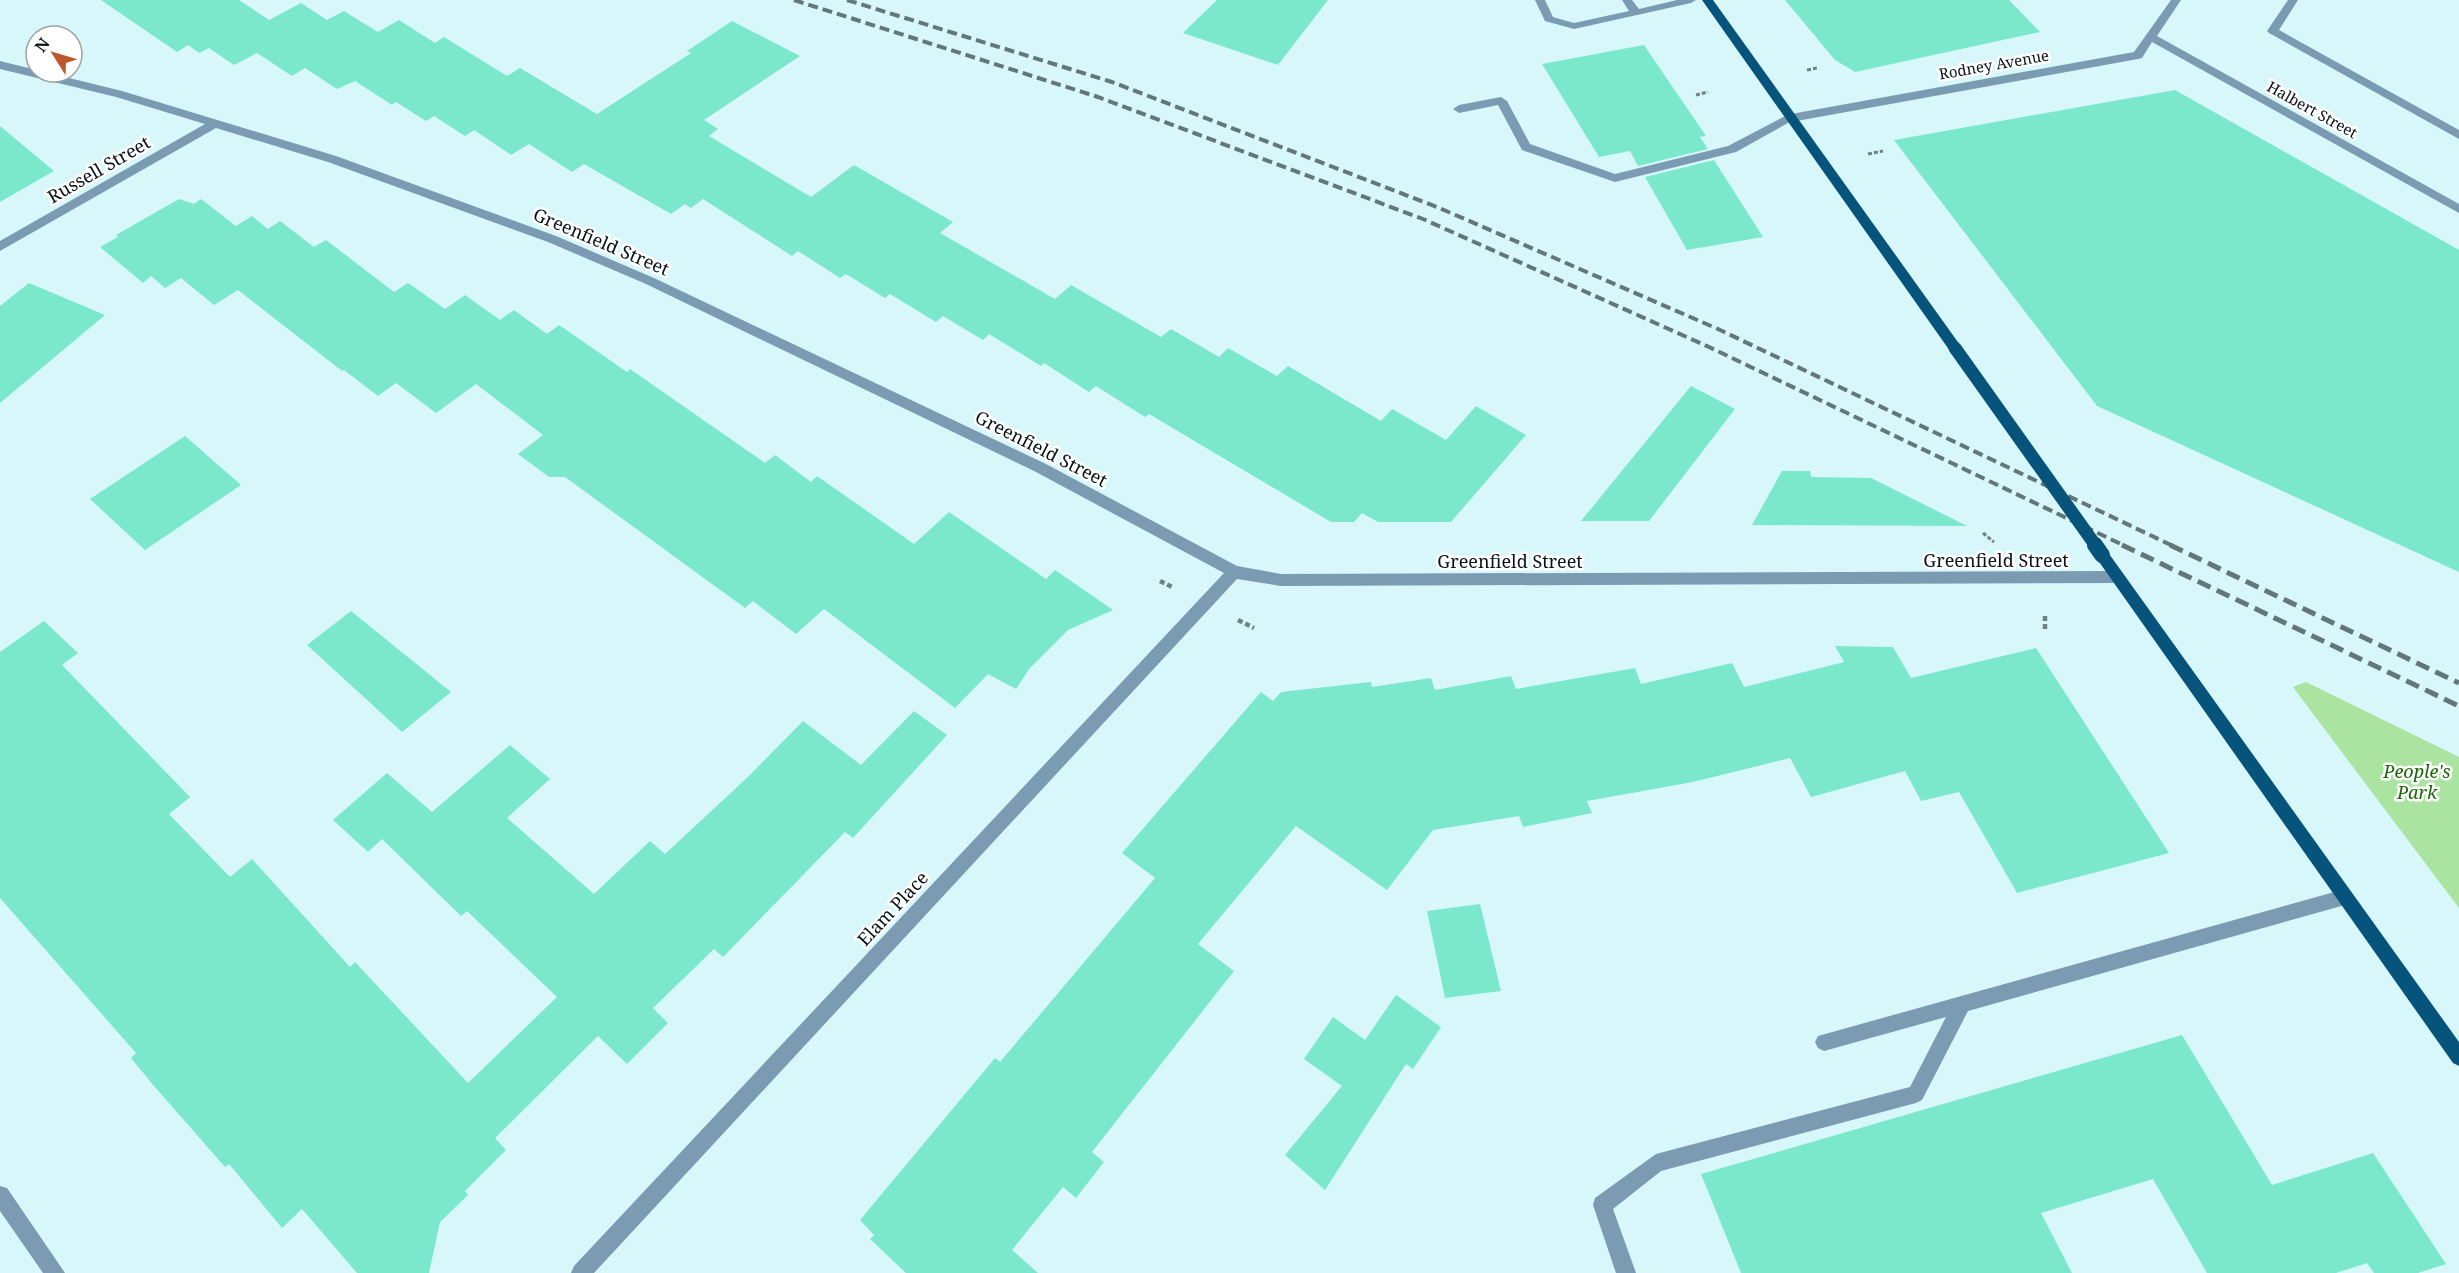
<svg xmlns="http://www.w3.org/2000/svg" width="2459" height="1273" viewBox="0 0 2459 1273" font-family="'Noto Serif',serif">
<rect width="100%" height="100%" fill="#d8f7fb"/>
<!-- green -->
<path fill="#abe3a1" d="M2306 682 2459 757V908L2293 687Z"/>
<!-- building -->
<path fill="#7be8cb" d="M101 0H239L269 20 301 3 327 20 344 11 378 32 399 20 435 43 444 37 507 76 520 68 597 114 691 53 687 51 732 21 800 56 704 120 718 129 709 136 811 197 854 165 953 222 940 233 1055 299 1071 285 1161 337 1171 329 1219 357 1228 348 1277 376 1288 366 1381 421 1392 409 1446 440 1476 406 1526 435 1451 522H1378L1362 513 1354 522H1331L1149 414 1145 417 1096 386 1089 392 1044 363 1041 366 989 334 983 340 943 316 936 322 890 294 885 298 846 274 840 278 798 251 792 256 703 199 691 208 685 204 671 214 584 164 572 172 529 144 511 155 474 130 465 136 434 116 426 121 396 102 392 105 355 81 337 89 305 68 292 76 257 53 234 65 209 48 199 53 188 45 177 52Z
M1217 0H1328L1278 65 1183 33Z
M1785 0H2009L2040 32 1855 72 1835 60Z
M1644 45 1706 136 1700 137 1708 149 1638 166 1630 151 1599 157 1542 64Z
M2175 90 2459 250V572L2097 406 1894 140Z
M0 126 54 171 0 202Z
M1714 160 1763 237 1687 250 1645 177Z
M179 199 194 204 201 199 236 226 252 216 268 229 280 221 314 247 326 240 394 292 408 283 445 309 465 295 500 320 514 310 547 334 559 325 627 372 630 369 765 463 775 455 811 482 817 476 914 544 949 512 1046 579 1055 570 1113 610 1068 630 1029 669 1016 689 988 674 955 708 824 609 796 634 753 601 745 608 565 477H549L518 454 543 435 476 384 436 413 396 383 378 396 344 370 342 371 238 290 214 305 181 278 165 288 151 276 143 283 100 247 118 237 116 235Z
M29 283 105 315 0 403V306Z
M1691 386 1735 409 1649 521H1581Z
M185 436 241 485 145 550 90 499Z
M1782 471H1810L1811 477 1871 478 1967 526 1752 525Z
M351 611 451 692 402 732 307 645Z
M44 621 78 653 62 665 190 797 169 814 230 877 252 859 350 967 355 962 468 1083 557 997 467 911 461 916 382 839 368 852 333 820 387 773 432 812 510 745 550 779 507 818 594 894 650 841 665 854 750 775 803 721 861 765 914 711 947 735 853 838 845 832 723 957 714 949 653 1008 668 1023 627 1064 598 1036 495 1138 506 1150 465 1191 468 1195 440 1222 429 1273H357L302 1209 282 1228 229 1164 225 1167 154 1086 131 1058 136 1053 0 898V652Z
M1835 646 1893 647 1911 678 2036 648 2169 853 2017 893 1959 792 1921 801 1905 771 1811 797 1790 758 1693 782 1587 801 1592 813 1523 827 1519 816 1433 830 1387 890 1296 826 1198 944 1234 971 1092 1152 1104 1162 1076 1198 1063 1187 1012 1250 1038 1273H906L870 1239 874 1235 860 1220 995 1058 1000 1062 1155 878 1122 853 1261 692 1273 701 1281 692 1371 682 1372 687 1431 678 1435 690 1511 676 1516 689 1635 668 1641 684 1732 663 1744 687 1844 662Z
M1480 904 1501 991 1445 998 1427 911Z
M1396 995 1441 1027 1413 1069 1406 1064 1325 1190 1285 1155 1342 1086 1304 1059 1333 1017 1365 1040Z
M2182 1035 2272 1185 2373 1153 2446 1264 2418 1273H2374L2367 1263 2336 1273H2207L2153 1179 2041 1213 2072 1273H1741L1701 1174Z"/>
<g fill="none" stroke-linecap="round" stroke-linejoin="round">
<!-- path-far1 -->
<path stroke="#6e8285" stroke-width="3" stroke-dasharray="4 2" stroke-linecap="butt" d="M1807 70 1817 68
M1696 95 1708 92
M1868 154 1883 151
M1983 533 1994 542"/>
<!-- path -->
<path stroke="#6e8285" stroke-width="4.5" stroke-dasharray="5 3" stroke-linecap="butt" d="M1160 581 1172 587
M2045 616V629
M1238 620 1254 628"/>
<!-- service -->
<path fill="#7b9bb2" fill-rule="evenodd" d="M1535 0H1545L1553 17 1574 23 1629 11 1622 0H1632L1639 9 1677 0H1696L1691 3 1574 29 1545 21Z
M2288 0H2298L2279 30 2459 130V139L2269 33 2267 31Z
M1501 97 1507 101 1530 144 1615 174 1728 146 1787 115 1791 114 1797 118 1736 152 1615 182 1522 150 1498 105 1459 113 1453 109 1459 105Z
M2345 889 2351 891 2353 897 2351 903 2345 905 1968 1011 1922 1100 1916 1103 1661 1171 1613 1209 1636 1273H1616L1593 1205 1595 1198 1656 1154 1910 1087 1946 1017 1824 1051 1818 1048 1815 1042 1818 1036Z"/>
<!-- minor -->
<path fill="#7b9bb2" fill-rule="evenodd" d="M2171 0H2181L2157 36 2459 204V213L2152 42 2142 58 2138 59 1791 122 1785 118 1791 114 2134 52Z
M0 61 122 91 336 156 556 236 654 278 1046 464 1237 566 1281 574 2117 571 2122 573 2124 577 2122 581 2117 583 1281 586 1237 579 594 1273H571L574 1266 1224 573 1036 472 646 284 548 242 328 162 216 128 0 251V241L205 124 116 97 0 69Z
M0 1186 7 1188 65 1273H43L0 1211Z"/>
<!-- primary -->
<path fill="#06537b" fill-rule="evenodd" d="M1702 0H1713L1960 345 1962 348 1960 351H1950Z
M2102 549 2107 551 2459 1042V1066L2453 1063 2097 559 2095 555 2097 551Z"/>
<!-- rail-far1 -->
<path stroke="#637679" stroke-width="4" stroke-dasharray="10 5" stroke-linecap="butt" d="M794 0 1098 97 1423 219 1709 347 2125 546
M847 0 1112 82 1437 207 1718 329 2173 546"/>
<!-- rail -->
<path stroke="#637679" stroke-width="5" stroke-dasharray="14 7" stroke-linecap="butt" d="M2122 545 2459 706
M2170 545 2459 683"/>
<!-- primary-bridge-far1 -->
<path stroke="#06537b" stroke-width="13" d="M1955 348 2096 546"/>
<!-- primary-bridge -->
<path stroke="#06537b" stroke-width="16" d="M2095 545 2102 555"/>
</g>
<g text-anchor="middle" stroke-width="5" stroke-linejoin="round" paint-order="stroke">
<!-- far-street labels -->
<g font-size="15" fill="#091315" stroke="#fff">
<text transform="translate(1994 65) rotate(-10)" y="5">Rodney Avenue</text>
<text transform="translate(2312 110) rotate(29)" y="5">Halbert Street</text>
</g>
<!-- street labels -->
<g font-size="18" fill="#091315" stroke="#fff">
<text transform="translate(99 170) rotate(-30)" y="6">Russell Street</text>
<text transform="translate(601 242) rotate(23)" y="6">Greenfield Street</text>
<text transform="translate(1041 449) rotate(27)" y="6">Greenfield Street</text>
<text x="1996" y="567">Greenfield Street</text>
<text x="1510" y="568">Greenfield Street</text>
<text transform="translate(893 909) rotate(-47)" y="6">Elam Place</text>
</g>
<!-- park labels -->
<g font-size="18" font-style="italic" fill="#1a6509" stroke="#fff">
<text x="2417" y="778">People's<tspan x="2417" dy="21">Park</tspan></text>
</g>
</g>
<!-- north arrow -->
<g transform="translate(54 54) rotate(307)"><circle r="28" fill="#ffffff" stroke="#9da1a1" stroke-width="1.5"/>
<path d="M0-4.5L10 22L0 15L-10 22Z" fill="#be582c"/>
<text y="-9" font-size="16" font-weight="bold" text-anchor="middle" fill="#091315">N</text>
</g>
</svg>
